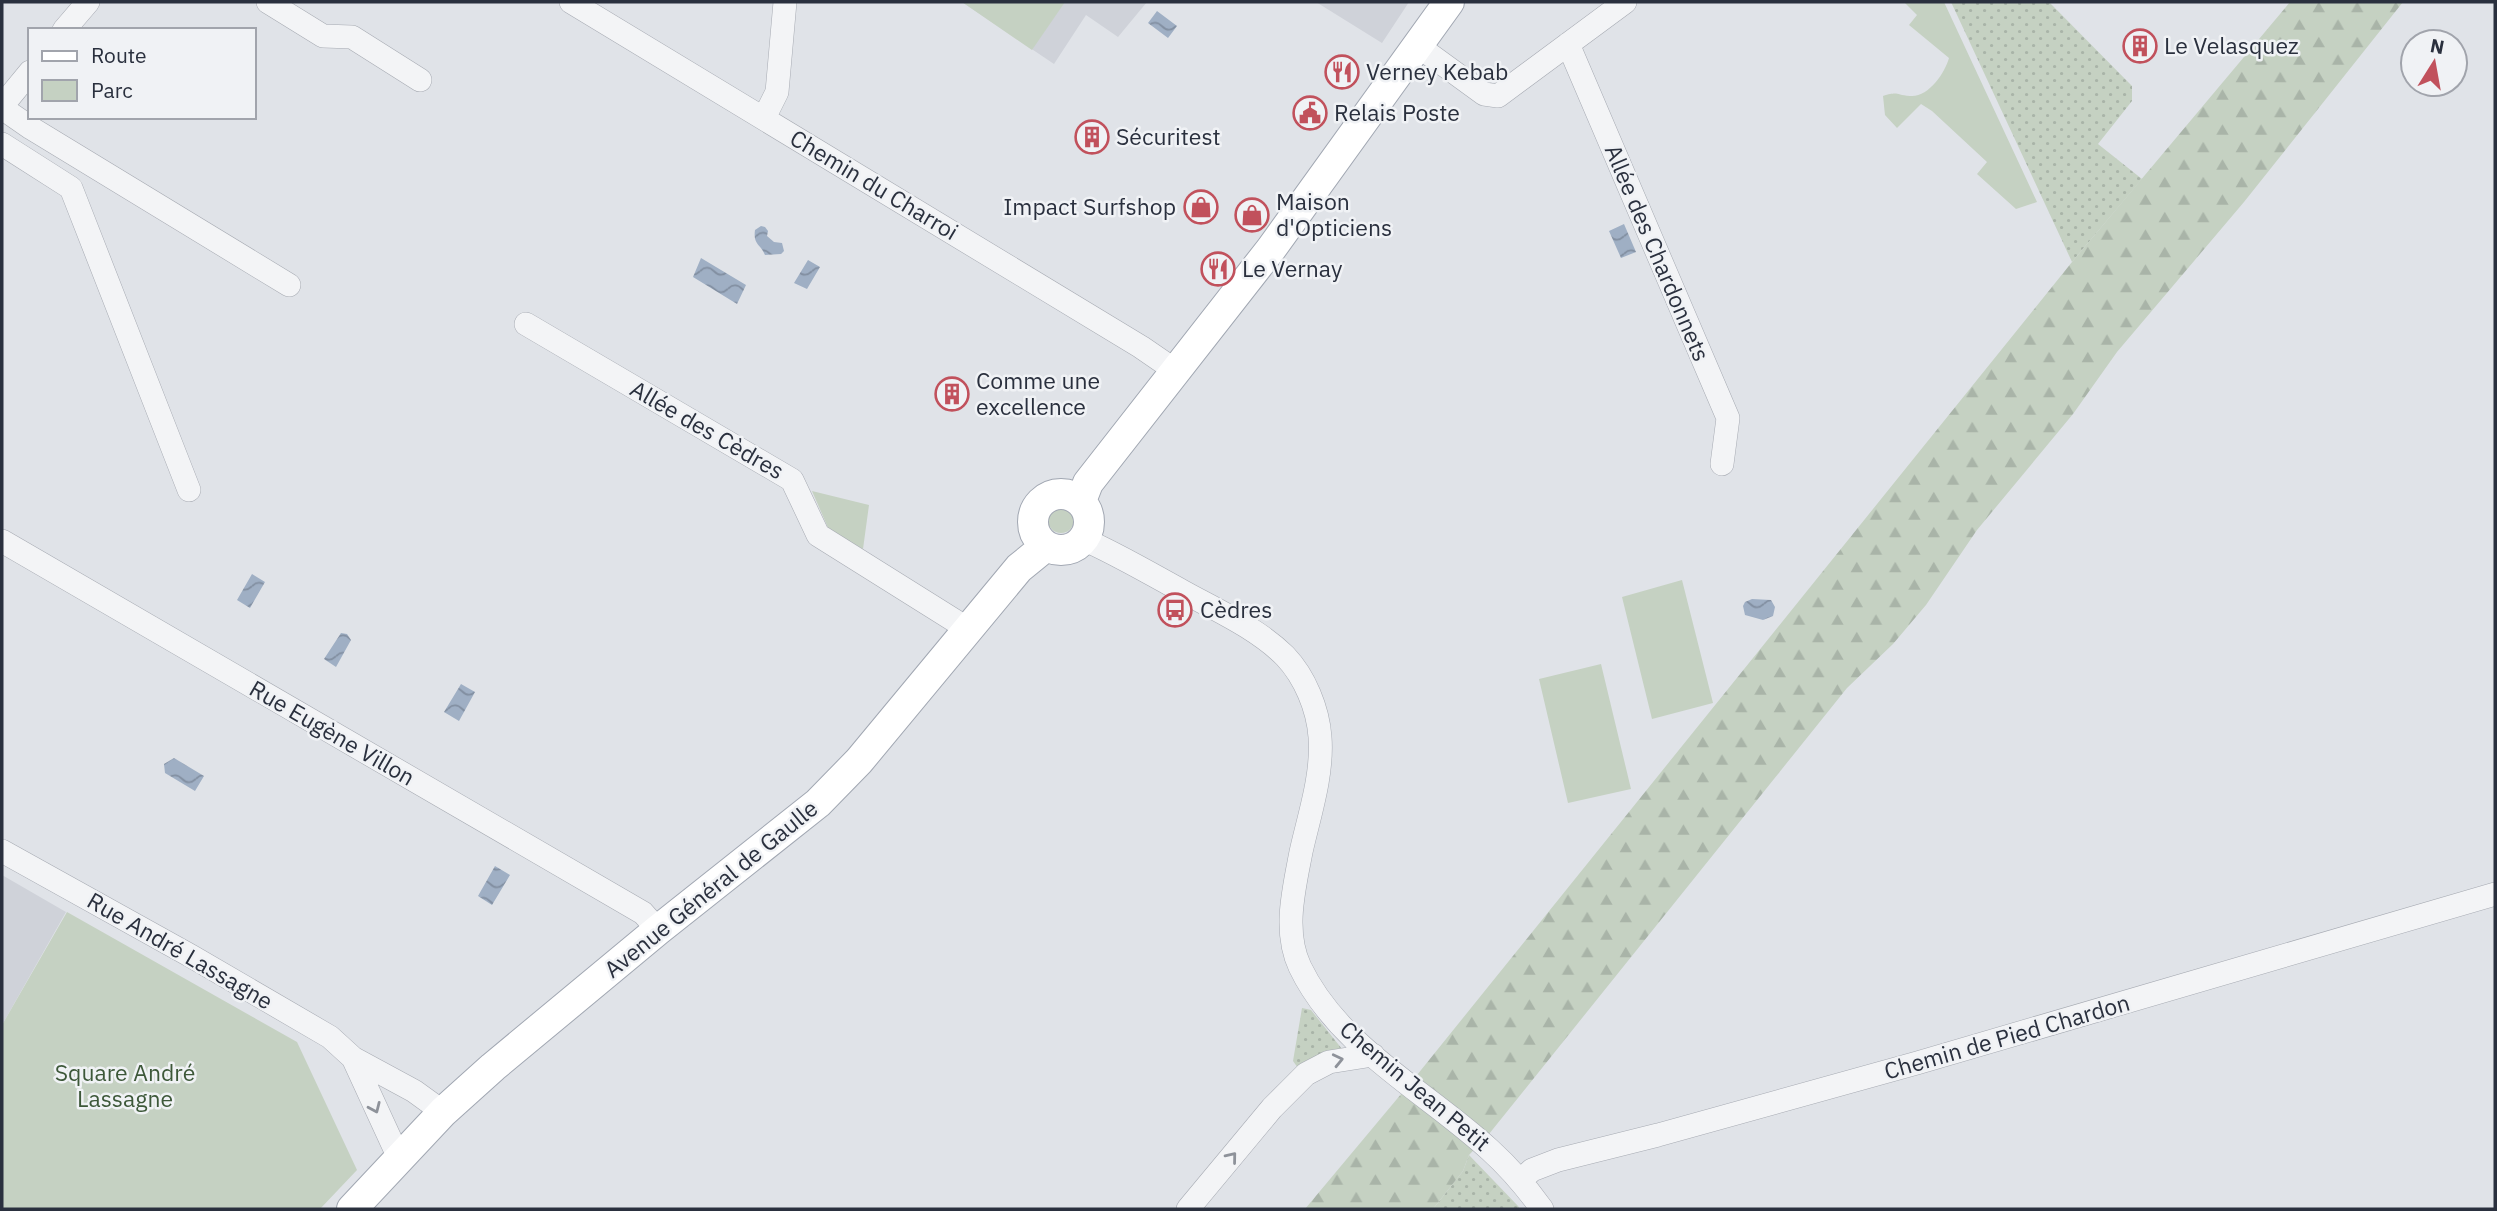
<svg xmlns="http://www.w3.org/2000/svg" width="2497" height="1211" viewBox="0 0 2497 1211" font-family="'IBM Plex Sans',sans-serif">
<defs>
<pattern id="grass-dots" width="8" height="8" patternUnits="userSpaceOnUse" patternTransform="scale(1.75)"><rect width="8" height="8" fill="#c5d1c2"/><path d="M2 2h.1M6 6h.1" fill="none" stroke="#a9b4a8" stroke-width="1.8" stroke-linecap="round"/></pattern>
<pattern id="forest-firs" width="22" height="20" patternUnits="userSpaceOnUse" patternTransform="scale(1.75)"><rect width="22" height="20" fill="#c5d1c2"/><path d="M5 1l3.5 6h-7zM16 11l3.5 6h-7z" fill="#a9b4a8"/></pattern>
<pattern id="water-waves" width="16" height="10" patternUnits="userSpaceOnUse" patternTransform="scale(1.75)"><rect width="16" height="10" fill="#9fafc4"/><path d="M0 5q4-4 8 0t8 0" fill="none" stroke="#828fa1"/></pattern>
</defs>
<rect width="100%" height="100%" fill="#e0e3e8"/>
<!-- built -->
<path fill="#cfd2d9" d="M962 2H1147L1118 37 1086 15 1054 64Z
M1316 2H1409L1382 43Z
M2 875 66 912 2 1025Z"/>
<!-- grass -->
<path fill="url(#grass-dots)" d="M1951 2H2049L2132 86V101L2098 144 2142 179 2072 262Z
M1302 1008 1311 1010 1342 1049 1298 1068 1293 1061Z
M1469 1155 1518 1206 1520 1209H1433L1463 1171Z"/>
<!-- forest -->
<path fill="url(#forest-firs)" d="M2290 2H2403L2244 202 2117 352 2073 414 1977 530 1926 605 1893 644 1847 688 1489 1134 1469 1155 1463 1171 1433 1209H1305L1417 1075 2072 262Z"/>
<!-- green -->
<path fill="#c5d1c2" d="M962 2H1065L1032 50Z
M1904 2H1944L2037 202 2016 209 1977 174 1987 162 1932 111 1921 104 1897 128 1885 115 1883 96C1899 91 1895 95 1910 96 1928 98 1945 73 1949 58L1909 25 1917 15Z
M812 491 869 505 863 549 829 530Z
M1048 520a13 13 0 1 1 26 0a13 13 0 1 1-26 0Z
M1682 580 1713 703 1652 719 1622 597Z
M1601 664 1631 789 1568 803 1539 679Z
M67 912 297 1042 357 1170 320 1209H2V1025Z"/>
<!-- water -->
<path fill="url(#water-waves)" d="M1157 11 1177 26 1168 38 1148 23Z
M1624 224 1636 252 1621 258 1609 231Z
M761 226 765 227 768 231 767 236 774 242 782 243 784 251 781 254 765 255C760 243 753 245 755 230Z
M701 258 746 285 737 304 693 277Z
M808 260 820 267 807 289 794 283Z
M252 574 265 582 250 608 237 600Z
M1752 599 1771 600 1775 607 1773 616 1763 620 1745 615 1743 606 1745 602Z
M341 633 347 634 351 640 336 667 324 659Z
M461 684 475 692 459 721 444 712Z
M174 758 204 776 195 791 165 773 164 764Z
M495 866 510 875 492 905 478 896Z"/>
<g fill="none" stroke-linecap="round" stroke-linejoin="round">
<defs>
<path id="minor" d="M268 2 323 36 352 37 420 80
M571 2 1141 347 1176 371
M64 30 88 2
M1568 44 1728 418 1722 464
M1418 46 1484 94 1498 96 1625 2
M2 106 30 72
M2 108 31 128 289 285
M764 118 777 92 785 2
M2 144 71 188 189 490
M526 324 792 480 818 535 968 629
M1083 539C1117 554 1149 573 1182 591 1216 610 1257 628 1285 656 1305 677 1318 709 1320 737 1323 775 1309 816 1301 852 1294 889 1283 931 1300 967 1339 1048 1426 1091 1490 1150 1510 1168 1526 1187 1542 1209
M2 541 643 913 658 930
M2 851 191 956 330 1037 353 1058 414 1091 443 1112
M353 1058 399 1158
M1521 1180 1532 1170 1558 1160 1658 1135 1917 1063 2495 894
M1188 1209 1272 1108 1306 1074 1329 1062 1373 1055"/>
<path id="major" d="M1033 522a28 28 0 1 1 56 0a28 28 0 1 1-56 0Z
M1081 501 1088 483 1271 249 1449 2
M352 1209 443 1112 493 1067 658 930 818 803 859 761 1019 568 1046 546"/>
</defs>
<!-- minor casing -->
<use href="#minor" stroke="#a6aab2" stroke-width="24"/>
<!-- major casing -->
<use href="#major" stroke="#a1a7b2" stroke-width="32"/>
<!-- minor -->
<use href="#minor" stroke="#f3f4f6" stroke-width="23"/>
<!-- major -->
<use href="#major" stroke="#fff" stroke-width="30"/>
</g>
<!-- one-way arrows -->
<defs><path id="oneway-chevron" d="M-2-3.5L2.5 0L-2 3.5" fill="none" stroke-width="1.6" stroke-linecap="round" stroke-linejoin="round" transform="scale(1.75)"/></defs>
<g stroke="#8e929a">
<use href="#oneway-chevron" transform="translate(1338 1060) rotate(-13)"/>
<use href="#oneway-chevron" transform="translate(375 1108) rotate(66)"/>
<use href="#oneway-chevron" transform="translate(1232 1157) rotate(-51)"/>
</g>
<!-- icons -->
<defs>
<symbol id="building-ring" viewBox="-11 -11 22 22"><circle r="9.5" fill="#f0f2f5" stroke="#c1515c" stroke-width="1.5"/><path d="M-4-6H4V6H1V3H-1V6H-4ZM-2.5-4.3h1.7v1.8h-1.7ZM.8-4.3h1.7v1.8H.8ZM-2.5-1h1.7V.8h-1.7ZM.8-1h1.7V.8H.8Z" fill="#c1515c"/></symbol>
<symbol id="restaurant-ring" viewBox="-11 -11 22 22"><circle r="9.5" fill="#f0f2f5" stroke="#c1515c" stroke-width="1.5"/><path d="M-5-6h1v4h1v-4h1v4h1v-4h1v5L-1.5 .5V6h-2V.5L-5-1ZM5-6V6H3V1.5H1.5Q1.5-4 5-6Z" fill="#c1515c"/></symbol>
<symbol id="civic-ring" viewBox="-11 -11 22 22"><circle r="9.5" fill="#f0f2f5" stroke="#c1515c" stroke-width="1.5"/><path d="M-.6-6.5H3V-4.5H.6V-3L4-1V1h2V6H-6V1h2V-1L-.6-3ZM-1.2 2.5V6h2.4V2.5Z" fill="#c1515c"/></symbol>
<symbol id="shop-ring" viewBox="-11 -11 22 22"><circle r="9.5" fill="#f0f2f5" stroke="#c1515c" stroke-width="1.5"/><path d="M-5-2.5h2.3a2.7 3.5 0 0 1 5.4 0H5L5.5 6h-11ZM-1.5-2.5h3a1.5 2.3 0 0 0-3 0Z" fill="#c1515c"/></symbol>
<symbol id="bus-ring" viewBox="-11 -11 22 22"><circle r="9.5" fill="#f0f2f5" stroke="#c1515c" stroke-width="1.5"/><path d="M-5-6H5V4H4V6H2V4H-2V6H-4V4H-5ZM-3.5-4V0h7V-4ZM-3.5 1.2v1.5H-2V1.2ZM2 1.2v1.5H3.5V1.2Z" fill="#c1515c"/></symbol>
</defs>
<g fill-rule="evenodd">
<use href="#building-ring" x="2121" y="27" width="38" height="38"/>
<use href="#restaurant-ring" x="1323" y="53" width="38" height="38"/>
<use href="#civic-ring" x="1291" y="94" width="38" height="38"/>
<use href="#building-ring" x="1073" y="118" width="38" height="38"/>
<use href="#shop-ring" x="1182" y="188" width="38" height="38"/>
<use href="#shop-ring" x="1233" y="196" width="38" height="38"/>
<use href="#restaurant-ring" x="1199" y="250" width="38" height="38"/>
<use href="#building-ring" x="933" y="375" width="38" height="38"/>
<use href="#bus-ring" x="1156" y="591" width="38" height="38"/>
</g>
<g text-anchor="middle" stroke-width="5" stroke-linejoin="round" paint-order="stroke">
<!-- poi labels -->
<g font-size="23" fill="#2a303e" stroke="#f0f2f5" text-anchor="start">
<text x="2164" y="54">Le Velasquez</text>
<text x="1366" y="80">Verney Kebab</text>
<text x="1334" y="121">Relais Poste</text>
<text x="1116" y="145">Sécuritest</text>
<text x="1276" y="210">Maison<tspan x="1276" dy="26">d'Opticiens</tspan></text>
<text x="1176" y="215" text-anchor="end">Impact Surfshop</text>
<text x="1242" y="277">Le Vernay</text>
<text x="976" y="389">Comme une<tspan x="976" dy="26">excellence</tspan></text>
<text x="1200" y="618">Cèdres</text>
</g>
<!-- street labels -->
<g font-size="23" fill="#2a303e" stroke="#f0f2f5">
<text transform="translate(874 185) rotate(31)" y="8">Chemin du Charroi</text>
<text transform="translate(1657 253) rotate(67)" y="8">Allée des Chardonnets</text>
<text transform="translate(707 430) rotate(30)" y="8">Allée des Cèdres</text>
<text transform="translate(332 733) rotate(30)" y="8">Rue Eugène Villon</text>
<text transform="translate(711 889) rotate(-39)" y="8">Avenue Général de Gaulle</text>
<text transform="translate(180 951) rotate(30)" y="8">Rue André Lassagne</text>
<text transform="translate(2007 1037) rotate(-16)" y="8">Chemin de Pied Chardon</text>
<text transform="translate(1415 1086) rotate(40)" y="8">Chemin Jean Petit</text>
</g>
<!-- park labels -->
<g font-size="23" fill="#3d5839" stroke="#f0f2f5">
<text x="125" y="1081">Square André<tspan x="125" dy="26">Lassagne</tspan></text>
</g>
</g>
<!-- border -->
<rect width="2497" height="1211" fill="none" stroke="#2a303e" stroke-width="7"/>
<!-- legend -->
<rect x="28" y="28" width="228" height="91" fill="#f0f2f5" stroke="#a1a4ac" stroke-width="2"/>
<rect x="42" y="51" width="35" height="10" fill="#ffffff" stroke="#a1a4ac" stroke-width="2"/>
<text x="91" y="63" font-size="21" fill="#2a303e">Route</text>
<rect x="42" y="80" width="35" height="21" fill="#c5d1c2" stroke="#a1a4ac" stroke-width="2"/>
<text x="91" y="98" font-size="21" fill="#2a303e">Parc</text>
<!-- north arrow -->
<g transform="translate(2434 63) rotate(11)"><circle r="33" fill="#f0f2f5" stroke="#a1a4ac" stroke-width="2"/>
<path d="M0-5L12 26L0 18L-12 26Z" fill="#c1515c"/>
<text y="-10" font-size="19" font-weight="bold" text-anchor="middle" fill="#2a303e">N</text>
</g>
</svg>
